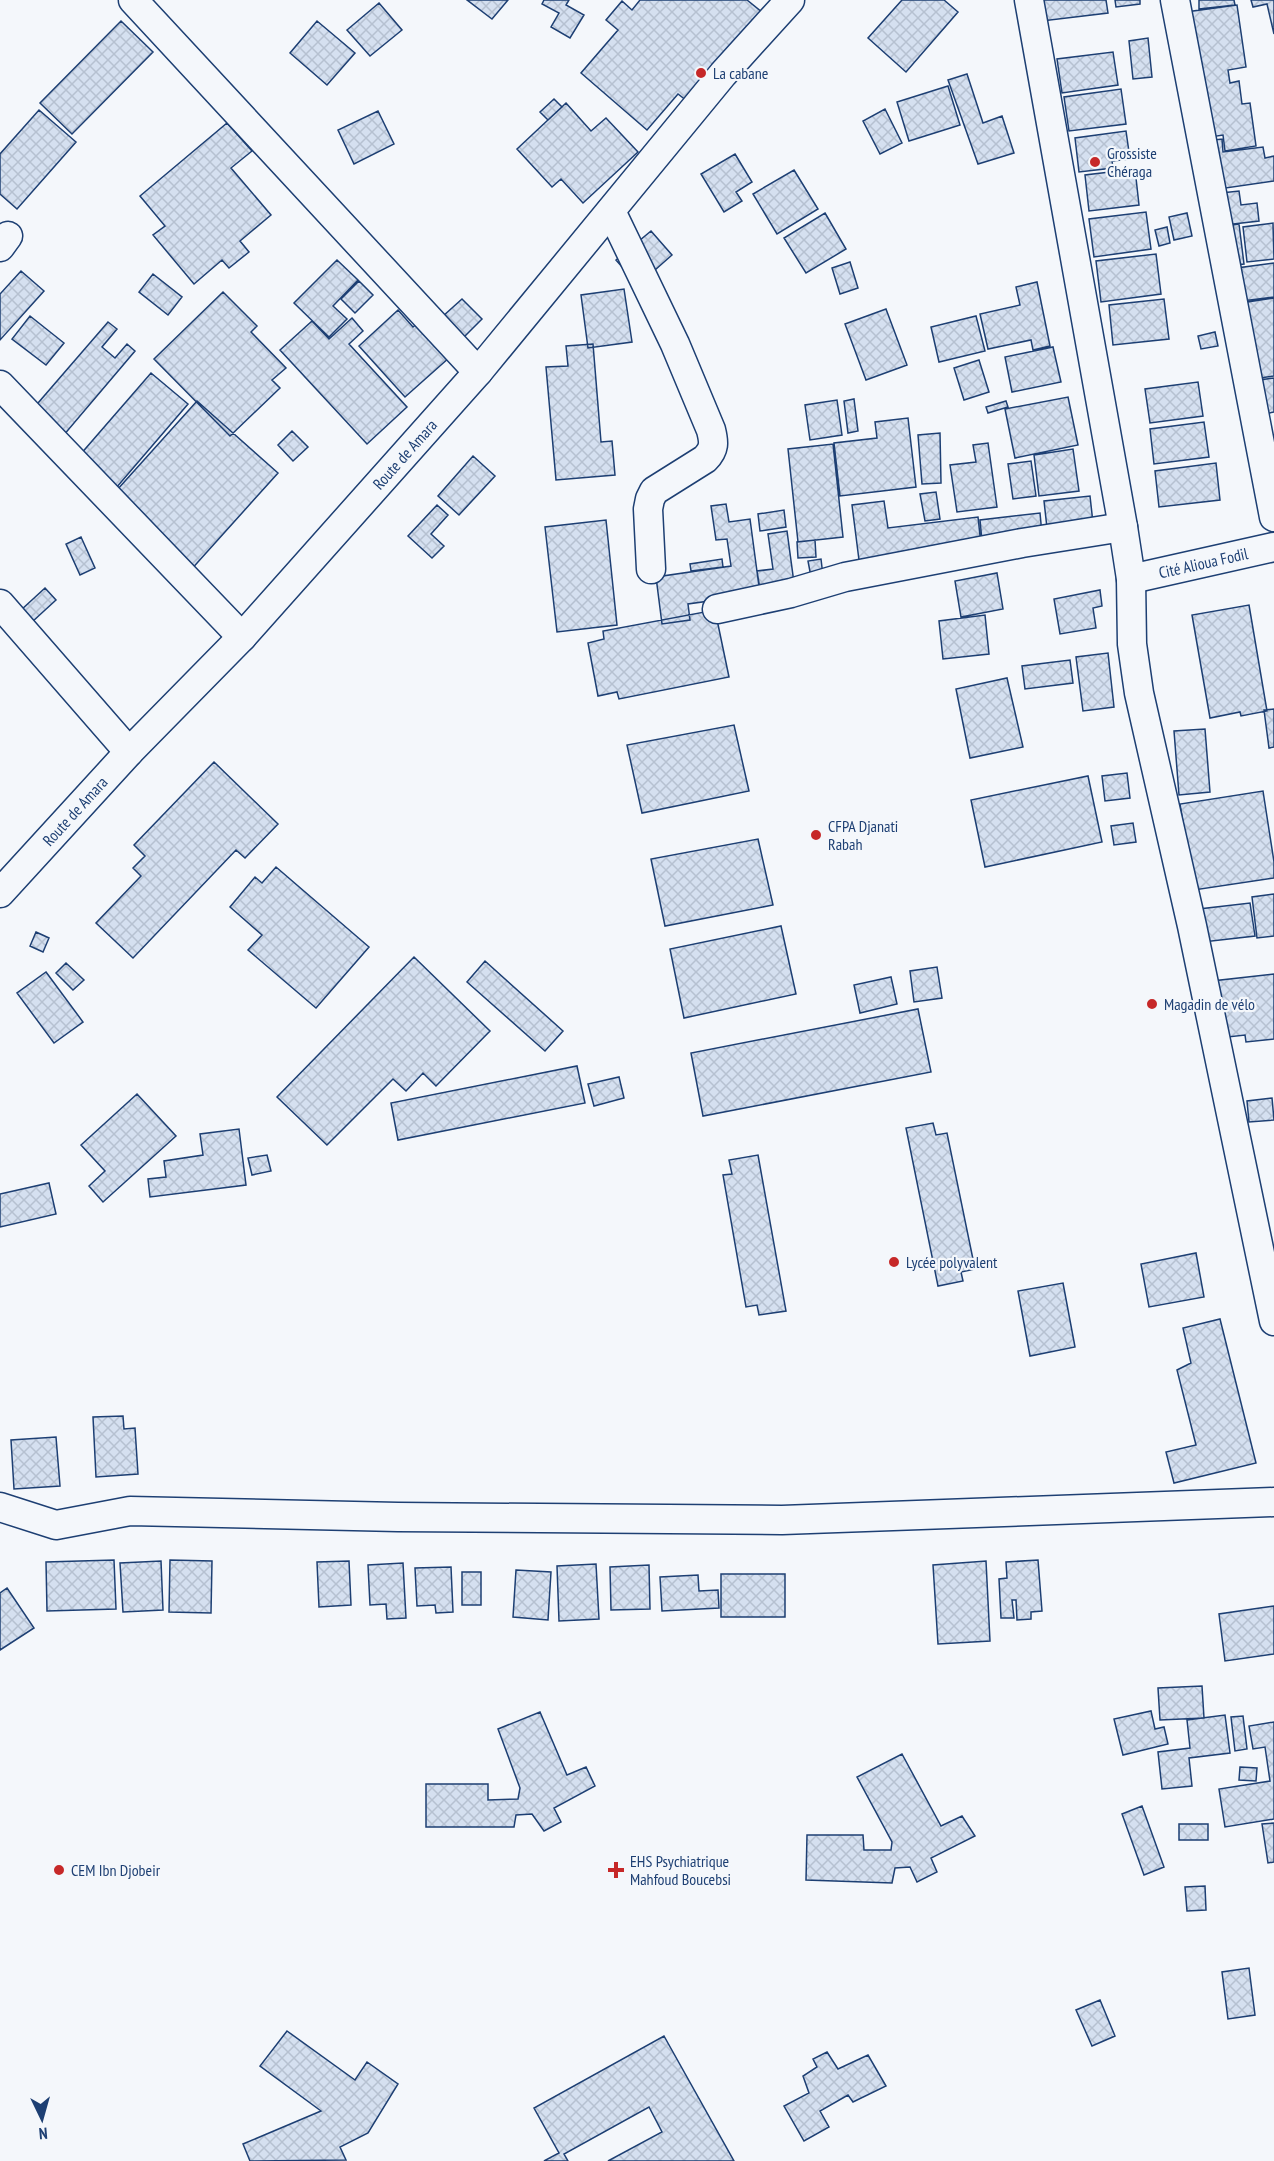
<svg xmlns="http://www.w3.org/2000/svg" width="1274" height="2161" viewBox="0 0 1274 2161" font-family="'PT Sans Narrow',sans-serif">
<defs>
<pattern id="building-cross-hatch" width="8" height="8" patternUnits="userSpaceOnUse" patternTransform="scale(1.5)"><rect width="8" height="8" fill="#d5e0f0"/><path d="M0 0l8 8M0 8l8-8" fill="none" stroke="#b6c1d1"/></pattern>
</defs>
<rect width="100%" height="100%" fill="#f4f7fb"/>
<!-- building -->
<path fill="url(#building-cross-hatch)" stroke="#1d3f73" stroke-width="1.5" d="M467 0H508L492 19Z
M544 0H569L566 5 584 15 570 38 551 27 559 13 542 4Z
M640 0H747L763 13 687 101 678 94 647 130 581 73 618 30 606 20 622 1 632 10Z
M902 0H944L958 12 906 72 868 38Z
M1040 0H1106L1108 13 1042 21Z
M1115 0H1140V4L1116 7Z
M1199 0H1234L1235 5 1199 9Z
M1251 0H1274V34L1267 4 1253 7Z
M379 3 402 30 370 56 347 30Z
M1237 5 1246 67 1228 70 1230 83 1239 81 1242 104 1250 103 1256 146 1225 151 1223 135 1204 138 1186 12Z
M121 21 153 52 72 134 40 103Z
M317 21 355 53 327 85 290 53Z
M1148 38 1152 77 1133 79 1129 41Z
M1113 52 1118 85 1062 93 1057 59Z
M967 74 983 123 1002 116 1014 153 978 164 948 80Z
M948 86 960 125 909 141 897 102Z
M1121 89 1126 124 1069 131 1064 97Z
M554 99 562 107 548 120 540 112Z
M566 103 591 131 606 118 638 152 583 203 561 179 552 187 517 149Z
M885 109 902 143 880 154 863 121Z
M39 110 76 142 17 209 0 194V154Z
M378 111 394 144 354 164 338 130Z
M227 123 252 151 231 168 271 215 240 241 249 252 229 268 222 260 194 284 153 235 165 226 140 196Z
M1126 131 1130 159 1112 161 1113 168 1079 172 1075 138Z
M1222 139 1223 152 1263 147 1265 158 1274 156V181L1212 190 1206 141Z
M735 154 752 182 736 192 742 201 724 212 701 174Z
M1135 169 1139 205 1089 211 1085 175Z
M794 170 818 209 777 234 753 194Z
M1239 191 1241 205 1257 203 1259 221 1216 226 1212 194Z
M1146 212 1151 249 1094 257 1089 219Z
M825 213 846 249 806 273 784 238Z
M1187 213 1192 236 1174 240 1169 217Z
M1273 223 1274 259 1247 262 1243 227Z
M1239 224 1244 264 1224 266 1219 227Z
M1167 227 1170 243 1159 246 1155 230Z
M651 231 672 255 638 285 616 260Z
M1156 254 1161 294 1101 302 1096 261Z
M337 260 358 280 333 306 347 319 329 337 294 303Z
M850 262 858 288 840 294 832 268Z
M1274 263V297L1242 301 1237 268Z
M21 271 44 291 0 340V294Z
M153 274 182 297 168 315 139 292Z
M359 281 373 295 355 313 341 299Z
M1037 282 1050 346 1033 350 1031 340 988 349 980 314 1020 305 1016 287Z
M624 289 632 342 588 348 581 295Z
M223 292 257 326 251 332 286 368 272 380 280 388 230 436 154 359Z
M1274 298V376L1254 379 1241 303Z
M462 299 482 319 463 338 442 317Z
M1164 299 1169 339 1113 345 1109 305Z
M886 309 907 365 866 380 845 324Z
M398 310 413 327 419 322 450 357 405 397 359 346Z
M30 316 64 343 46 365 12 339Z
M976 316 985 351 939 362 931 327Z
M352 318 363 331 349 344 407 407 367 444 280 350 312 321 329 339Z
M108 322 117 329 102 347 115 358 127 344 135 351 63 436 32 410Z
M1215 332 1218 346 1201 349 1198 336Z
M593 344 601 442 612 441 615 475 556 480 546 367 568 366 566 346Z
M1053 347 1061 382 1012 392 1005 357Z
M979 360 989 392 964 400 954 368Z
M151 373 188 404 110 495 73 463Z
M1274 378V412L1264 414 1259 380Z
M1198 382 1203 416 1150 423 1145 389Z
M1068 397 1078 445 1015 458 1005 409Z
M854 399 858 431 848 433 844 401Z
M837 400 842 435 810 440 805 405Z
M197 401 278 473 189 572 108 500Z
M1006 401 1008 407 988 413 986 407Z
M908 418 916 487 840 496 834 443 877 438 875 422Z
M1204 422 1209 457 1154 464 1150 429Z
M292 431 308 447 293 461 278 445Z
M940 433 941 483 922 484 918 435Z
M988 443 997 507 957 512 950 465 976 462 973 445Z
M833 444 843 537 798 542 788 449Z
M1073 449 1079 491 1039 496 1034 455Z
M473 456 495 476 459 515 438 496Z
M1031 461 1036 496 1013 499 1008 464Z
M1216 463 1220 500 1159 507 1155 471Z
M936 492 940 519 925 521 920 494Z
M1090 496 1093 523 1047 528 1044 501Z
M884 501 888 528 978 517 981 545 859 560 852 505Z
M726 504 729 522 750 519 760 594 688 604 690 620 662 624 656 577 731 566 727 539 716 540 711 506Z
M437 505 448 515 431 534 444 546 432 558 408 536Z
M784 510 786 527 760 531 758 514Z
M1040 513 1042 534 982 541 980 520Z
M606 520 617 625 557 632 545 527Z
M787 531 794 583 760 589 757 571 773 569 768 534Z
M81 537 95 568 80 575 66 544Z
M815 540 816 557 798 558 797 542Z
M722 559 723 567 691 571 690 564Z
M821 559 823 576 811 577 808 561Z
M997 573 1003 609 961 617 955 581Z
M45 588 56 600 32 622 21 610Z
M1100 590 1102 606 1093 608 1096 628 1060 634 1054 599Z
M1249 605 1267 711 1241 716 1240 712 1210 718 1192 615Z
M715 610 729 677 619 699 617 692 598 696 588 643 604 639 603 631Z
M985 615 989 654 943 659 939 621Z
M1108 653 1114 707 1083 711 1076 657Z
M1070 660 1073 683 1025 689 1022 666Z
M1007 678 1023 747 970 758 956 689Z
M1274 709V747L1269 748 1264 710Z
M734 725 749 791 642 813 627 745Z
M1205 729 1210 792 1179 795 1174 731Z
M214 762 278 824 245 858 236 850 133 958 96 923 141 876 133 868 145 856 134 845Z
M1127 773 1130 798 1105 801 1102 776Z
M1088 776 1102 842 985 867 971 800Z
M1263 791 1274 862V878L1194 890 1180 804Z
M1133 823 1136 842 1114 845 1111 826Z
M758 839 773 905 665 926 651 859Z
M276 867 369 947 316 1008 248 950 262 935 230 907 255 877 262 883Z
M1274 894V936L1257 938 1252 897Z
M1250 903 1255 936 1203 942 1199 909Z
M781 926 796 994 684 1018 670 949Z
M36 932 49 938 43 952 30 946Z
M414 957 490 1031 436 1086 423 1073 406 1091 393 1079 327 1145 277 1097Z
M485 961 563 1031 545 1051 467 982Z
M66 963 84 980 73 990 56 973Z
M937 967 942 998 914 1002 910 971Z
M46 972 83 1022 54 1043 17 993Z
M1274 974V1039L1246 1042 1245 1035 1219 1038 1212 981Z
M891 977 897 1004 860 1013 854 985Z
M918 1009 931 1072 703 1116 691 1053Z
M577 1066 585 1103 398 1140 391 1103Z
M619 1077 624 1098 594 1106 588 1084Z
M137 1094 176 1136 103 1202 89 1186 105 1171 81 1145Z
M1272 1098 1274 1120 1249 1122 1247 1101Z
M933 1123 936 1135 947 1133 975 1269 961 1272 963 1281 938 1286 906 1128Z
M239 1129 246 1185 150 1197 148 1179 166 1177 164 1161 203 1155 200 1134Z
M267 1155 271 1171 252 1175 248 1158Z
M758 1155 786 1311 759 1315 757 1305 746 1307 723 1175 732 1174 729 1160Z
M49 1183 56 1214 0 1227V1194Z
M1196 1253 1204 1297 1149 1307 1141 1264Z
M1063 1283 1075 1347 1030 1356 1018 1291Z
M1220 1319 1256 1463 1174 1483 1166 1452 1196 1445 1177 1370 1191 1363 1183 1328Z
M123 1416 124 1429 135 1428 138 1474 96 1477 93 1417Z
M56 1437 60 1486 14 1489 11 1440Z
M114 1560 116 1609 47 1611 46 1562Z
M170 1560 212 1561 211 1613 169 1612Z
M1038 1560 1042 1611 1031 1612V1619L1017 1620 1016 1600H1012L1014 1618H1001L999 1579 1007 1578 1006 1562Z
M161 1561 163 1610 123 1612 120 1563Z
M349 1561 351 1605 319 1607 317 1562Z
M986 1561 990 1641 938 1644 933 1565Z
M403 1563 406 1618 387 1619 386 1604 370 1605 368 1565Z
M596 1564 599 1619 559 1621 557 1566Z
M649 1565 650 1609 611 1610 610 1567Z
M451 1567 453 1612 436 1613 435 1605 417 1606 415 1568Z
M516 1570 551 1572 548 1620 513 1617Z
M462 1572H481V1605H462Z
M721 1574H785V1617H721Z
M698 1575 699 1591 718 1590 719 1608 662 1611 660 1577Z
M7 1588 34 1628 0 1650V1593Z
M1274 1606V1654L1225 1661 1219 1614Z
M1202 1686 1204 1718 1160 1720 1158 1688Z
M1151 1711 1155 1729 1164 1727 1168 1744 1123 1755 1114 1719Z
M540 1712 567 1775 586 1767 595 1786 554 1808 561 1822 544 1831 532 1814 516 1815 514 1827H426V1784H488V1800L518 1799 520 1788 498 1729Z
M1225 1715 1230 1753 1189 1758 1192 1786 1162 1789 1158 1752 1190 1748 1187 1720Z
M1243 1716 1247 1749 1235 1751 1231 1717Z
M1274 1722V1819L1225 1827 1219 1789 1270 1781 1265 1747 1253 1749 1249 1726Z
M902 1754 941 1826 962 1816 975 1836 931 1858 937 1872 917 1882 910 1867 895 1868 892 1883 806 1880 807 1835H863L864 1850H891L892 1842 857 1777Z
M1240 1767 1257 1768 1256 1781 1239 1780Z
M1142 1806 1164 1867 1144 1875 1122 1814Z
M1274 1823V1862L1268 1863 1262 1824Z
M1179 1824H1208V1840H1179Z
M1205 1886 1206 1910 1187 1911 1185 1887Z
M1249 1968 1255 2015 1228 2019 1222 1972Z
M1100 2000 1115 2036 1092 2046 1076 2010Z
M287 2031 355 2080 367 2062 398 2084 368 2133 340 2147 346 2160 250 2161 243 2144 321 2111 260 2066Z
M664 2036 734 2161H608L662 2132 649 2107 564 2154 568 2161H544L559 2153 534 2108Z
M827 2052 838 2069 868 2055 886 2086 853 2102 848 2095 820 2111 829 2127 804 2141 784 2106 809 2093 803 2076 817 2067 813 2059Z"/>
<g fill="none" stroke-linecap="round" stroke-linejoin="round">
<defs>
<g id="minor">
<path d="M133 0 478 372"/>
<path d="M1029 0 1123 527 1131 579 1132 644 1139 693 1192 926 1274 1321"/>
<path d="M1175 0 1274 517"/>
<path d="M611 211 675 344 711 430C714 442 715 449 705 459L654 491 650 499 648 509 651 569"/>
<path d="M0 247 8 236"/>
<path d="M0 385 242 637"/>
<path id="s1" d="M1131 579 1274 547"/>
<path d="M0 604 129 752"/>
<path d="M717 609 791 593 845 577 1022 543 1123 527"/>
<path id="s2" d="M0 893 129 752 242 637 478 372 723 74 790 0"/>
<path d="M0 1507 56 1525 130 1511 398 1517 782 1520 1274 1502"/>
</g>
</defs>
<!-- minor casing -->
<use href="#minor" stroke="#1d3f73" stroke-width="31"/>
<!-- minor -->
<use href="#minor" stroke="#f4f7fb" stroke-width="28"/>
</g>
<!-- markers -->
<g fill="#c62828" stroke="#f4f7fb" stroke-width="2">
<circle cx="701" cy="73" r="6"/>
<circle cx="1095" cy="162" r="6"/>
<circle cx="816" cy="835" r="6"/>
<circle cx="1152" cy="1004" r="6"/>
<circle cx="894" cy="1262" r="6"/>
<circle cx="59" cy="1870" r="6"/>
<path d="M613 1861h6v6h6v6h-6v6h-6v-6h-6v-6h6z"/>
</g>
<g text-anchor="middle" stroke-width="4.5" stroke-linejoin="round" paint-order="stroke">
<!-- poi labels -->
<g font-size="16" fill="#1d3f73" stroke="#f4f7fb" text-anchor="start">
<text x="713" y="79">La cabane</text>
<text x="1107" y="159">Grossiste<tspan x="1107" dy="18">Chéraga</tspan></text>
<text x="828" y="832">CFPA Djanati<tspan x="828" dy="18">Rabah</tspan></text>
<text x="1164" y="1010">Magadin de vélo</text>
<text x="906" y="1268">Lycée polyvalent</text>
<text x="630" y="1867">EHS Psychiatrique<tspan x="630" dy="18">Mahfoud Boucebsi</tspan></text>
<text x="71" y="1876">CEM Ibn Djobeir</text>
</g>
<!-- street labels -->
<g font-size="16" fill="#1d3f73" stroke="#f4f7fb">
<text dy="6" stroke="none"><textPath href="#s2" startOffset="597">Route de Amara</textPath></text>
<text dy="6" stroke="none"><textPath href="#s1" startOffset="74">Cité Alioua Fodil</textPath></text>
<text dy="6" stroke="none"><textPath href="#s2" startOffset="111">Route de Amara</textPath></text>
</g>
</g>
<!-- north arrow -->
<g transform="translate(42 2119) rotate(175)" stroke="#f4f7fb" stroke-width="4.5" paint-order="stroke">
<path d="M0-4.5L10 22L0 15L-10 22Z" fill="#1d3f73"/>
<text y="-9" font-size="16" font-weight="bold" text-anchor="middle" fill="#1d3f73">N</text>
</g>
</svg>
